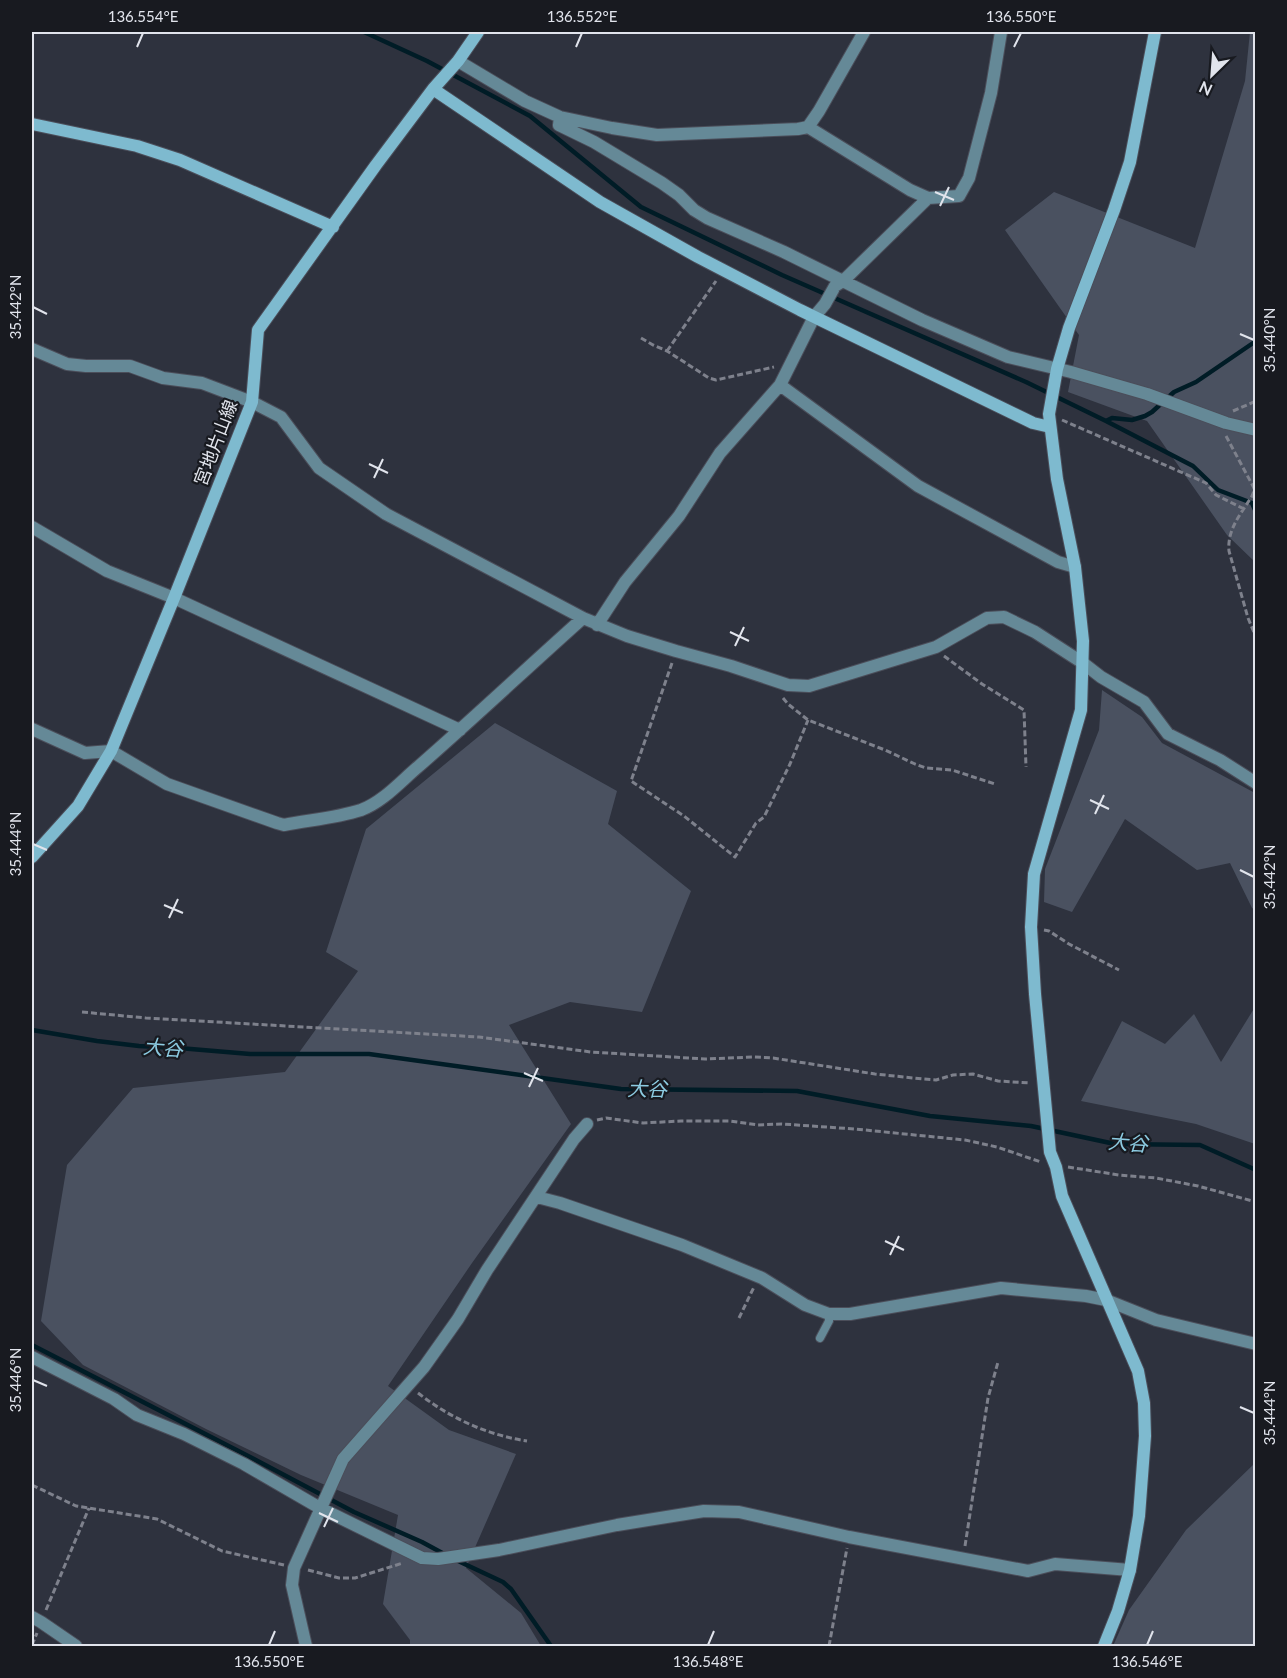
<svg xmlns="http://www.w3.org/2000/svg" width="1287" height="1678" viewBox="0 0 1287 1678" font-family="Lato,'Noto Sans JP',sans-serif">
<rect width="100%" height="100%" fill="#2e323e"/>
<!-- green -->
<path fill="#4a5160" d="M1250 32H1255V562L1227 535 1147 421 1068 392 1079 335 1005 230 1054 192 1195 248 1245 81Z
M1102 690 1142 717 1162 743 1255 793V910L1252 908 1230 863 1197 870 1125 819 1072 912 1044 902 1045 869 1099 730Z
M495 723 617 791 608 824 691 891 642 1012 570 1002 509 1025 571 1124 472 1263 388 1386 449 1430 516 1454 466 1568 521 1613 541 1646H410V1640L383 1604 398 1515 301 1475 206 1429 83 1365 41 1321 67 1165 133 1088 285 1072 358 971 326 952 366 829Z
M1255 1007V1144L1196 1124 1081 1101 1122 1021 1165 1044 1194 1014 1221 1062Z
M1255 1463V1646H1113L1129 1610 1186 1530Z"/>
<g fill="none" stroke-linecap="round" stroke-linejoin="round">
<!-- stream -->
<path stroke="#001c26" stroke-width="4.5" d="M364 32 427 61 530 116 641 207 782 275 1026 382 1106 421 1193 466 1218 490 1252 503 1256 512
M1106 421 1112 418 1132 420 1145 416 1152 412 1174 392 1196 382 1256 341
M32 1030 97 1041 139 1046 179 1048 250 1054H369L621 1089 797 1091 930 1116 1031 1126 1115 1144 1200 1145 1256 1170
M32 1345 252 1458 354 1512 422 1542 446 1555
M456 1560 503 1582 511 1589 551 1646"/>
<defs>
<path id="lane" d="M820 1338 829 1321V1314"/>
<path id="street" d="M458 61 525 101 560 117 612 128 657 135 798 129 808 127 819 111 864 32
M560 117 559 125 594 142 662 183 679 195 694 210 707 218 784 252 922 320 1008 357 1071 372 1147 394 1226 423 1256 430
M808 127 910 190 928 198 959 196 969 178 991 93 1001 32
M928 198 843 281 835 286 825 304 814 317 780 385 918 486 1058 562 1075 567
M32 349 67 364 86 366H130L163 378 202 383 252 402 281 417 319 468 386 514 583 618 627 636 676 651 731 666 788 685 809 686 936 647 987 618 1004 617 1035 632 1083 663 1101 677 1144 702 1168 734 1220 760 1256 783
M32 527 107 571 174 598 460 730
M597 625 625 582 679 516 720 453 780 385
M32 729 85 753 111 751 167 784 277 823 284 825C309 820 336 818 361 810 383 802 401 781 419 766 474 718 528 667 583 618
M537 1197 560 1203 682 1245 762 1278 805 1305 829 1314H850L1001 1288 1086 1296 1106 1300 1156 1320 1256 1344
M32 1357 114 1399 137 1415 184 1434 244 1464 320 1508 422 1558 438 1559 499 1550 617 1525 704 1511 739 1512 849 1537 1028 1571 1055 1564 1130 1570
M32 1617 41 1622 76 1646
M306 1646 292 1585 294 1568 343 1459 424 1367 458 1319 487 1270 574 1139 587 1124"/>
<path id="secondary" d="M433 89 600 202 698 257 800 310 1033 423 1050 427
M32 124 137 146 180 160 333 227
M32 857 78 806 111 751 174 598 252 402 258 330 376 165 433 89 458 61 478 32
M1104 1646 1118 1611 1130 1570 1139 1516 1145 1436 1144 1403 1138 1371 1062 1196 1056 1167 1050 1152 1035 994 1031 927 1034 874 1081 710 1083 641 1075 567 1057 479 1049 414 1057 369 1069 328 1114 210 1130 162 1155 32"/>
</defs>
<!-- lane casing -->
<use href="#lane" stroke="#4b4e5a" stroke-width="10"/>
<!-- street casing -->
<use href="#street" stroke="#4b4e5a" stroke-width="14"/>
<!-- secondary casing -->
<use href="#secondary" stroke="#4b4e5a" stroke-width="14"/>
<!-- path -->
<path stroke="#7e818c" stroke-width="3" stroke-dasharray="6 3" stroke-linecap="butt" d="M641 338 653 345 667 351 709 378 716 380 774 367
M667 351 716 281
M1233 411 1256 401
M1062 420 1206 483 1216 495 1244 509
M1226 436 1254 488V491L1252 496C1241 514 1227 529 1229 551L1248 618 1256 637
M944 656 982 684 1024 710 1026 767
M672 663 631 781 684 816 735 857 756 823 764 817 790 764 808 720
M783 698 788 704 808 720 885 750 915 764 926 768 952 770 995 784
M1044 930 1049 931 1069 944 1119 970
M82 1012 146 1018 479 1037 591 1052 705 1059 754 1057 773 1058 875 1074 923 1079 936 1080 953 1075 973 1074 998 1081 1030 1083
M597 1120 606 1118 643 1123 681 1121H730L758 1125 782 1124 855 1129 965 1140 997 1147 1041 1162
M1068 1167 1119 1175 1156 1178 1198 1186 1256 1202
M739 1318 754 1287
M418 1393C450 1418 487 1435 527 1441
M32 1485 76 1506 157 1519 222 1551 284 1565
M965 1546 988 1398 998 1362
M308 1570 339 1578H355L403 1563
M46 1610 89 1508
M32 1645 37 1633
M829 1646 847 1548"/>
<!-- lane -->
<use href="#lane" stroke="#658997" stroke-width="8"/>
<!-- street -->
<use href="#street" stroke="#658997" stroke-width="12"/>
<!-- secondary -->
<use href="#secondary" stroke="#7ebacf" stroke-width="12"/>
</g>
<!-- ticks -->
<path fill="none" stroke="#e1e4ec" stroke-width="2" d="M137 47 143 33M576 47 582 33M1014 47 1021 33M935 192 954 200M940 206 949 187M33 307 47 314M1240 334 1254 340M369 464 388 473M374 478 383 459M730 632 749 641M735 646 744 627M1090 800 1109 809M1095 814 1104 795M33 844 47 850M1240 870 1254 877M164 905 183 913M169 918 178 899M524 1073 543 1081M529 1087 538 1068M885 1241 904 1250M890 1255 899 1236M33 1380 47 1386M1240 1407 1254 1413M319 1513 338 1522M324 1527 333 1508M269 1645 275 1631M708 1645 714 1631M1147 1645 1153 1631"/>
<g text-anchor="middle" stroke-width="4.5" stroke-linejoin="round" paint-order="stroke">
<!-- street labels -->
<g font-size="18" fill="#e1e4ec" stroke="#181a20">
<text transform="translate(216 443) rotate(-69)" y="6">宮地片山線</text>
</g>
<!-- water labels -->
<g font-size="20" font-style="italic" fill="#8ccbe1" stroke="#181a20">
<text transform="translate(163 1048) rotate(4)" y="7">大谷</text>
<text transform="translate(647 1089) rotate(1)" y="7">大谷</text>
<text transform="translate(1128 1143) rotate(4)" y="7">大谷</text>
</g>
</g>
<!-- border -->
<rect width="1287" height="1678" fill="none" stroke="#181a20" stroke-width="66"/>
<!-- north arrow -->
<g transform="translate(1212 75) rotate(205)" stroke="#181a20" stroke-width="4.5" paint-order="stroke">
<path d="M0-4.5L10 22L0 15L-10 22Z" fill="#e1e4ec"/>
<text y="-9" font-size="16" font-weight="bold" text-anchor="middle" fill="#e1e4ec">N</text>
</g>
<rect x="33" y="33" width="1221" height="1612" fill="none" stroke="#e1e4ec" stroke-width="2"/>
<g font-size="15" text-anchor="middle" fill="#e1e4ec">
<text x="143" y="22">136.554°E</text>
<text x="582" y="22">136.552°E</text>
<text x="1021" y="22">136.550°E</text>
<text transform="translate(16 307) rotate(-90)" y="5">35.442°N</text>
<text transform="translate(1270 340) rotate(-90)" y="5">35.440°N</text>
<text transform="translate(16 844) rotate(-90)" y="5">35.444°N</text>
<text transform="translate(1270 877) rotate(-90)" y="5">35.442°N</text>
<text transform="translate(16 1380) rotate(-90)" y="5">35.446°N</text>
<text transform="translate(1270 1413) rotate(-90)" y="5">35.444°N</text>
<text x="269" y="1667">136.550°E</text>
<text x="708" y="1667">136.548°E</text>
<text x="1147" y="1667">136.546°E</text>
</g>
</svg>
